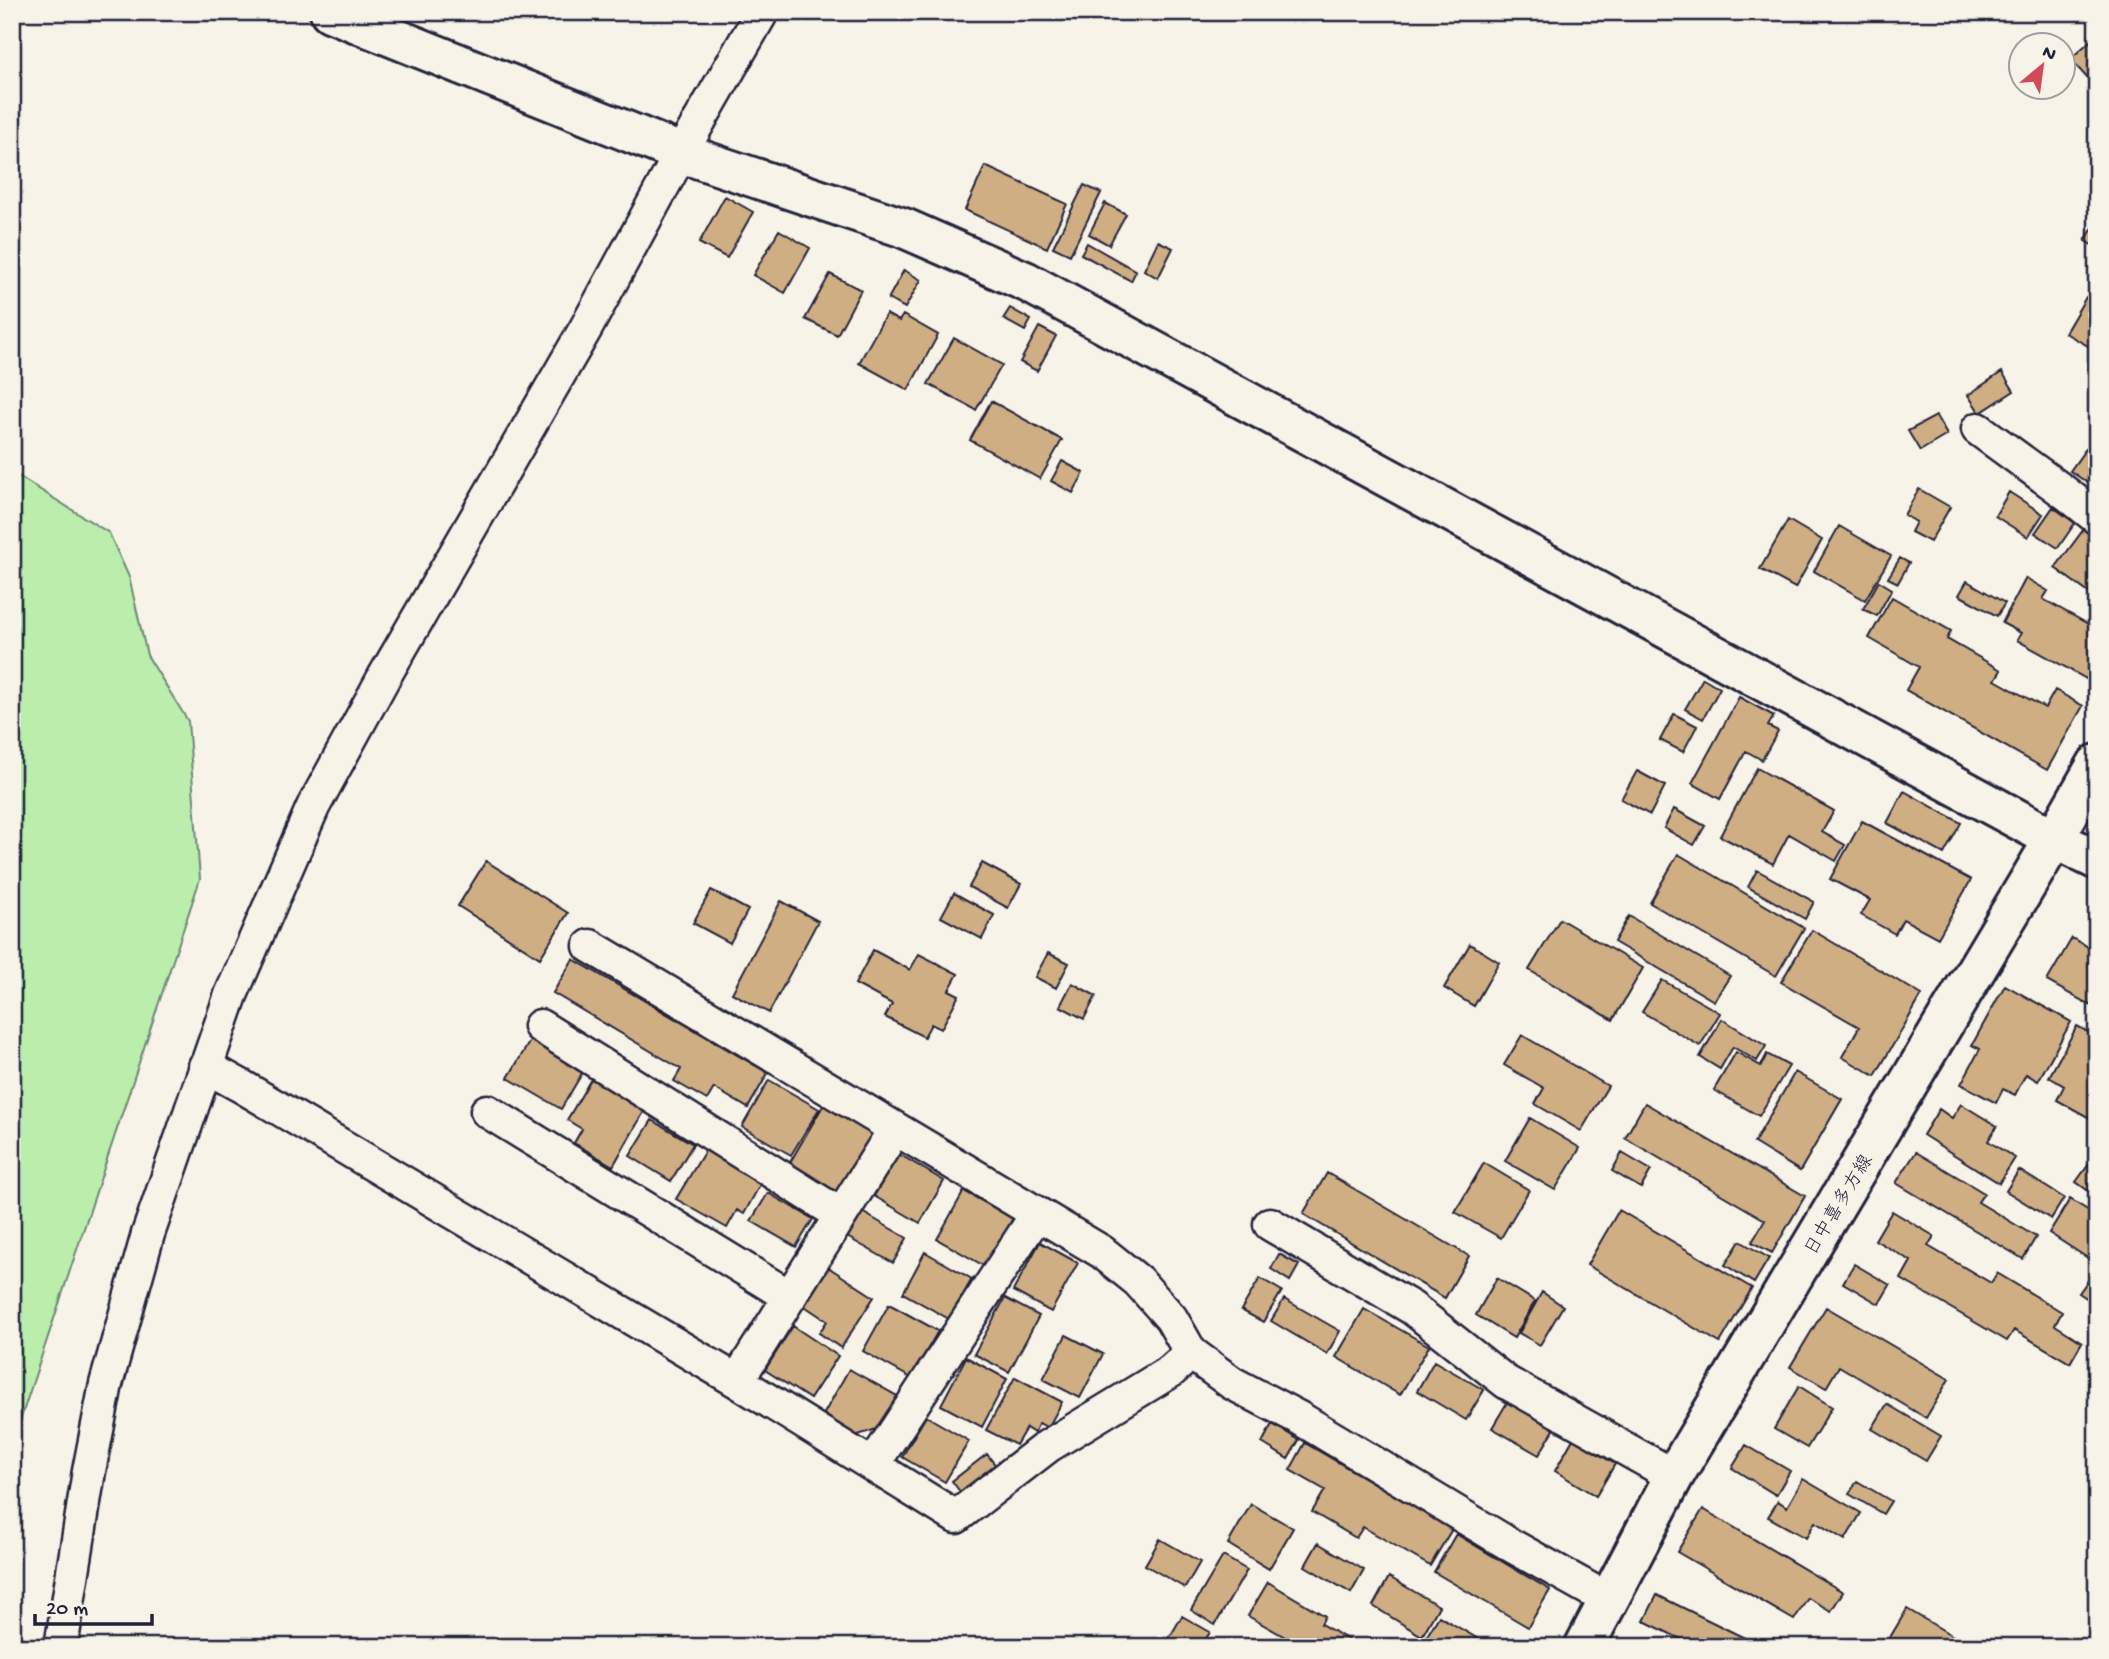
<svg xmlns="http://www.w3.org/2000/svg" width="2109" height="1659" viewBox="0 0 2109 1659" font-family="'Gochi Hand','Klee One',sans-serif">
<rect width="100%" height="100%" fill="#f7f3e8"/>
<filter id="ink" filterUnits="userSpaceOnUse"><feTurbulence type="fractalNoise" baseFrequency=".0143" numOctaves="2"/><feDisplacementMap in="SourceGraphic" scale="14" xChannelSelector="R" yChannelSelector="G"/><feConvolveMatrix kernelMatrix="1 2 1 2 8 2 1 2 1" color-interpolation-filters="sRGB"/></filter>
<g filter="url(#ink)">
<!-- green -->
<path fill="#bbedad" stroke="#6e8874" stroke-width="2" d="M12 474 18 476 109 533 129 577 147 655 188 721 200 879 19 1424 12 1425Z"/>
<!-- building -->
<path fill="#d0ae83" stroke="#22223b" stroke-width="2" d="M2097 35V89L2070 59Z
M985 166 1067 204 1047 248 965 210Z
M1084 185 1101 193 1070 255 1053 247Z
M725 196 753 212 727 258 699 243Z
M1105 203 1126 214 1109 245 1089 234Z
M2097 221V248L2085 241Z
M779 230 810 248 785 293 753 275Z
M1158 241 1173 248 1158 278 1144 270Z
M1087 243 1136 271 1131 281 1081 254Z
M904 270 921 280 905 308 888 299Z
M830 274 861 290 837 335 805 319Z
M2086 297 2097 303V351L2065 333Z
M1010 308 1031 320 1025 331 1003 319Z
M886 314 899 321 903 315 938 335 908 390 859 363Z
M1039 327 1056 336 1037 371 1020 362Z
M954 338 1002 365 976 410 928 384Z
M2002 372 2014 391 1980 413 1968 395Z
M991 401 1062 440 1040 479 970 440Z
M1936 416 1947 435 1920 451 1908 431Z
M2090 443 2097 448V489L2070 471Z
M1062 461 1084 473 1073 493 1051 481Z
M1919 489 1950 507 1930 542 1911 532 1916 522 1904 515Z
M2009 492 2043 514 2028 537 1995 516Z
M2053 507 2075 523 2058 548 2035 533Z
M1788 520 1822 540 1795 588 1760 569Z
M1839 526 1891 556 1865 600 1814 571Z
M2084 529 2097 539V599L2055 568Z
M1900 558 1909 563 1898 583 1888 578Z
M2026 578 2048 591 2043 599 2097 629V685L2017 640 2021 633 2002 623Z
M1879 581 1892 589 1877 616 1863 609Z
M1967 581 2005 603 1997 616 1959 595Z
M1892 597 1951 631 1947 639 2001 670 1995 680 2045 708 2055 690 2083 706 2047 770 1906 690 1919 667 1869 638Z
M1703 678 1720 688 1703 719 1685 709Z
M1739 697 1774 716 1768 726 1778 731 1762 760 1746 751 1720 799 1692 783Z
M1674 714 1697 726 1683 752 1660 740Z
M1757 768 1834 811 1822 832 1845 845 1836 861 1789 834 1773 864 1720 836Z
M1637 771 1665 786 1650 815 1621 799Z
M1904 791 1961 823 1944 854 1887 823Z
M1674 809 1705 826 1694 845 1664 828Z
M1862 821 1971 880 1938 938 1903 919 1895 934 1861 915 1870 900 1830 879Z
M1678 854 1804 928 1776 976 1650 903Z
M486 861 568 913 540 958 458 906Z
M982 863 1021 884 1008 908 969 887Z
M1757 870 1814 902 1805 919 1748 887Z
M711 890 748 910 730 943 693 923Z
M954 893 994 915 982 939 941 917Z
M781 901 818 921 769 1013 732 993Z
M1629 916 1730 976 1714 1001 1614 942Z
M1560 919 1643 968 1613 1020 1529 970Z
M1812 930 1922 995 1875 1076 1842 1057 1859 1027 1781 982Z
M2072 938 2097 952V1009L2047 981Z
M1470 944 1499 962 1474 1006 1444 988Z
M873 950 910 970 919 954 958 974 949 990 959 995 941 1029 931 1024 924 1037 885 1017 892 1004 855 984Z
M1048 953 1069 963 1056 988 1035 977Z
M573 959 768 1073 748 1108 714 1088 707 1100 674 1081 681 1069 553 993Z
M1662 980 1720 1013 1700 1046 1642 1012Z
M1072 983 1096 996 1084 1019 1060 1006Z
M2005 985 2071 1022 2038 1081 2026 1074 2015 1095 2003 1089 1996 1103 1961 1084 1980 1049 1972 1045Z
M1722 1019 1766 1046 1757 1061 1733 1047 1720 1069 1700 1057Z
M2077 1026 2097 1037V1122L2057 1100 2064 1086 2049 1077Z
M1522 1035 1608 1086 1581 1131 1535 1104 1544 1088 1504 1065Z
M531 1039 584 1070 561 1109 508 1078Z
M1736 1052 1761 1066 1767 1054 1789 1066 1759 1116 1714 1090Z
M1795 1072 1842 1099 1800 1171 1754 1143Z
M591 1079 645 1110 613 1166 574 1143 582 1129 567 1120Z
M769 1080 819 1109 791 1155 742 1127Z
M1645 1103 1805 1196 1772 1253 1752 1242 1765 1220 1625 1138Z
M824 1104 878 1135 838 1203 785 1171Z
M1961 1104 1997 1126 1988 1141 2015 1158 1999 1183 1923 1135 1939 1109 1952 1118Z
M1530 1118 1580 1148 1555 1190 1505 1161Z
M652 1120 693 1144 671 1181 630 1156Z
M706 1149 762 1181 744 1214 737 1210 727 1228 676 1199Z
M1916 1152 1984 1193 1978 1202 2036 1237 2023 1259 1896 1183Z
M1622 1153 1651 1170 1641 1188 1612 1171Z
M2097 1153V1197L2076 1182Z
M899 1154 944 1181 920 1223 874 1196Z
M1484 1163 1529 1190 1501 1238 1455 1212Z
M2019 1170 2064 1198 2051 1219 2006 1191Z
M1327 1173 1469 1256 1445 1298 1303 1214Z
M964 1191 1013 1218 986 1267 937 1239Z
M768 1193 813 1219 796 1247 751 1221Z
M2070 1199 2097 1216V1264L2049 1233Z
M1619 1210 1752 1288 1720 1343 1587 1265Z
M1892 1211 1934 1236 1928 1246 1991 1283 1997 1273 2062 1312 2055 1325 2082 1342 2070 1363 2014 1330 2007 1341 1901 1279 1911 1261 1875 1240Z
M862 1212 907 1238 893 1263 847 1237Z
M1740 1241 1769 1258 1754 1283 1725 1265Z
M1040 1242 1078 1263 1051 1312 1013 1291Z
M925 1252 972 1279 949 1319 903 1293Z
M1279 1254 1299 1265 1290 1281 1271 1269Z
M1854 1264 1890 1285 1879 1304 1843 1283Z
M828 1267 874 1297 841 1348 819 1333 827 1321 803 1305Z
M2092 1275 2097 1279V1305L2079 1293Z
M1260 1278 1282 1291 1263 1322 1241 1310Z
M1497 1278 1535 1301 1514 1338 1476 1315Z
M1542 1292 1563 1306 1540 1345 1519 1333Z
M1005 1298 1039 1316 1009 1372 974 1354Z
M1284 1299 1340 1331 1327 1354 1271 1321Z
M889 1304 938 1331 911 1378 863 1351Z
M1826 1307 1949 1379 1926 1418 1839 1366 1826 1388 1790 1367Z
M1364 1309 1429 1346 1400 1395 1336 1357Z
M793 1326 838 1356 810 1399 765 1370Z
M1066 1335 1103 1354 1080 1398 1043 1379Z
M966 1357 1007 1379 982 1427 941 1405Z
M1434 1361 1484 1390 1466 1420 1417 1391Z
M849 1369 897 1396 880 1428 852 1437 821 1419Z
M1015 1377 1062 1402 1048 1428 1039 1423 1034 1433 1026 1428 1016 1445 986 1430Z
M1799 1386 1832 1407 1807 1448 1774 1429Z
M1508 1401 1555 1428 1539 1455 1492 1428Z
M1887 1404 1941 1436 1926 1461 1872 1429Z
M926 1416 969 1441 945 1482 902 1457Z
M1272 1424 1299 1440 1288 1459 1262 1443Z
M1573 1439 1615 1464 1596 1496 1555 1471Z
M1305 1443 1452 1529 1430 1566 1363 1527 1356 1538 1312 1512 1325 1490 1290 1470Z
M1746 1445 1790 1471 1776 1495 1732 1468Z
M987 1454 999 1470 964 1497 952 1481Z
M1803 1479 1861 1513 1845 1540 1815 1522 1806 1538 1768 1517 1778 1501 1787 1507Z
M1857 1481 1891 1501 1883 1514 1849 1494Z
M1251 1504 1293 1528 1269 1569 1228 1544Z
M1703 1509 1843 1592 1831 1611 1808 1598 1794 1620 1677 1552Z
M1456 1534 1550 1590 1528 1627 1434 1572Z
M1160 1539 1200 1562 1185 1588 1145 1565Z
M1318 1543 1364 1570 1351 1593 1305 1566Z
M1223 1556 1247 1570 1215 1625 1191 1610Z
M1389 1577 1439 1606 1422 1636 1373 1606Z
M1268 1582 1325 1616 1321 1624 1361 1647H1288L1292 1641 1248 1616Z
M1657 1595 1763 1647H1697L1644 1621Z
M1907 1609 1953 1636 1947 1647H1902L1889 1639Z
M1182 1616 1210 1632 1201 1647H1164Z
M1439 1616 1492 1647H1427L1422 1644Z"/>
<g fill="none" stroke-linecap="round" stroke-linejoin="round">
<defs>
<path id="street" d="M1978 429 2067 494 2097 518
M590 946 1102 1252 1138 1281 1171 1318 1191 1353
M540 1026 841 1215
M205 1066 243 1087 737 1381 956 1517 1048 1446 1171 1371 1191 1353 1232 1383 1301 1419 1514 1547 1609 1600
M487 1111 790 1297
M1270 1224 1412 1308 1506 1382 1674 1476
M737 1381 895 1129
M873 1465 1037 1214
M61 1647 89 1471 106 1384 148 1234 231 995 313 807 384 677 586 328 681 153 762 12"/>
<path id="secondary" d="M330 12 681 153 904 228 1027 282 2054 839 2097 860
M1584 1647 1674 1476 2054 839 2097 764"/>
</defs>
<!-- street casing -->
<use href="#street" stroke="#22223b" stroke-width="37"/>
<!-- secondary casing -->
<use href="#secondary" stroke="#22223b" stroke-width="44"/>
<!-- street -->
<use href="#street" stroke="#f7f3e8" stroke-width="32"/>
<!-- secondary -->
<use href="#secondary" stroke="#f7f3e8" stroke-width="38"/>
</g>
</g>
<g text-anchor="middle" stroke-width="7" stroke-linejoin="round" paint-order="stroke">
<!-- street labels -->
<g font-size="19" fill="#22223b" stroke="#f7f3e8">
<text transform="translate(1837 1204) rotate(-59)" y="7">日中喜多方線</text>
</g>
</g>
<!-- margin -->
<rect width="2109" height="1659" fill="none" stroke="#f7f3e8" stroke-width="42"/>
<rect x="21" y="21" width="2067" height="1617" fill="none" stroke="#22223b" stroke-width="2.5" filter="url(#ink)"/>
<!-- north arrow -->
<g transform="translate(2042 66) rotate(29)"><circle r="33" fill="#f7f3e8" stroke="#a29fa3" stroke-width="2"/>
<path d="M0-5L12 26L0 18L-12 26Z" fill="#d1495b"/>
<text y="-10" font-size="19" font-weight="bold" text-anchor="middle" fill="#22223b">N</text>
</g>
<!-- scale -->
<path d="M35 1614v10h117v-10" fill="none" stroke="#22223b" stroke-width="3.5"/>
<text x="46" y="1614" font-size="21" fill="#22223b" stroke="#f7f3e8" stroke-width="5" paint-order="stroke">20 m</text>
</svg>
